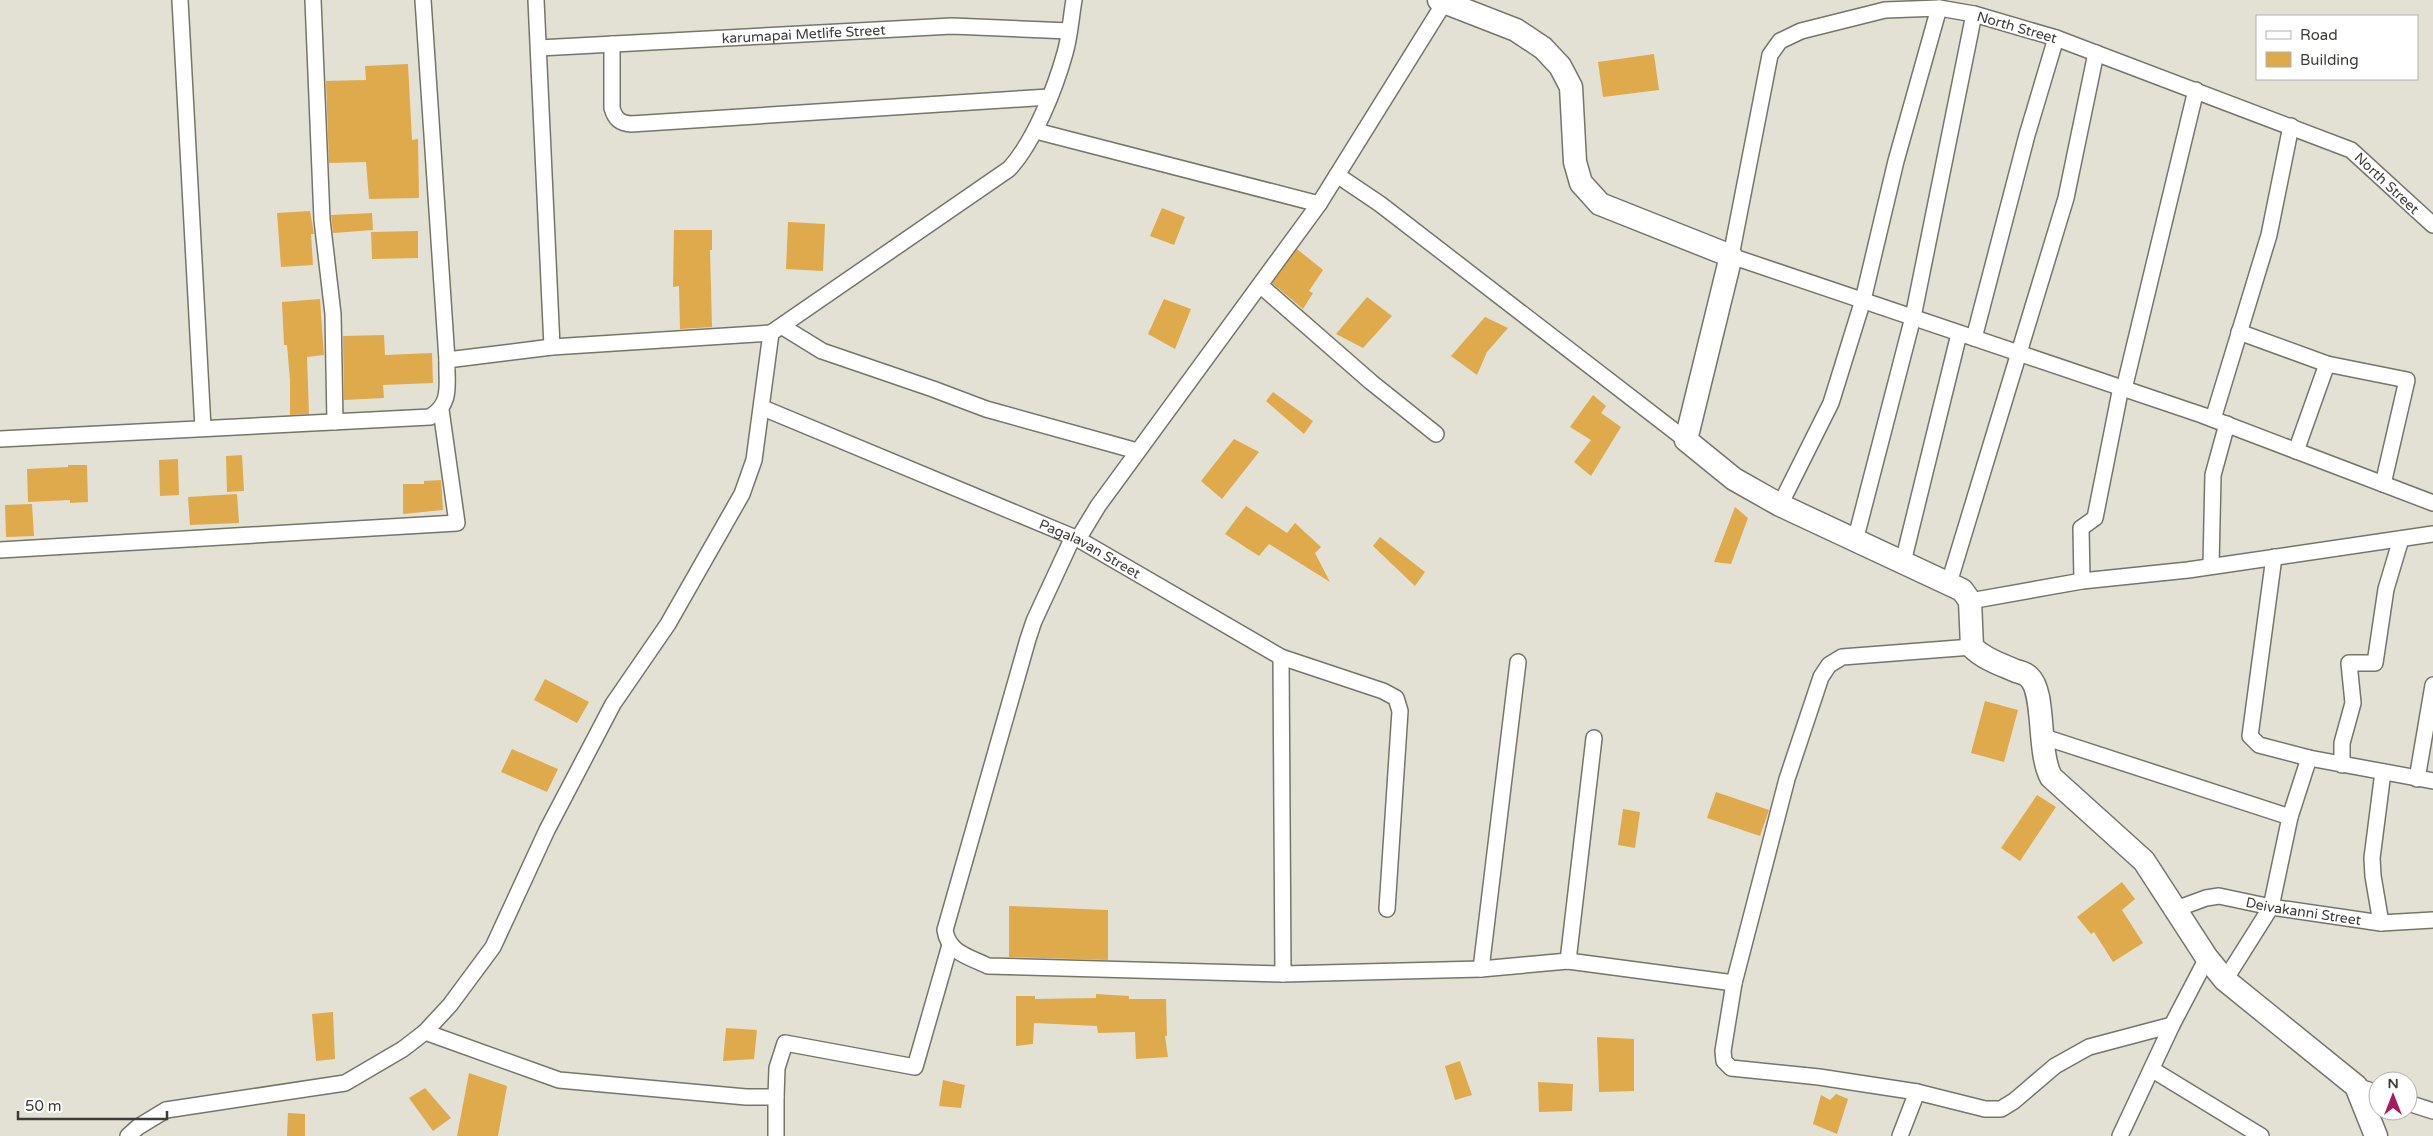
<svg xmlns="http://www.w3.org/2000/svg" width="2433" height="1136" viewBox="0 0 2433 1136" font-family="'Varela Round',sans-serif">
<rect width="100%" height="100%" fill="#e3e1d4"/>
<!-- building -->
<path fill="#dfaa4b" d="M1654 54 1659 90 1603 97 1598 62Z
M408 64 412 140 418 139 419 198 369 199 366 162 329 163 326 81 366 80 365 66Z
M1162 208 1185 217 1174 245 1150 236Z
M310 211 314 234H311L313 265 281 267 277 213Z
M372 213 373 230 333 233 331 215Z
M788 222 825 224 823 271 786 269Z
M674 230H712V250H710L712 327 680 329 679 286 673 287Z
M418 231V258L372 259 371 232Z
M1297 249 1323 270 1309 291 1313 293 1303 309 1272 283Z
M1367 297 1392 316 1363 348 1336 334Z
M320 299 324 355 307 357 309 414 290 415V380L287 345H284L282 302Z
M1164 299 1191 309 1175 349 1148 334Z
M1485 317 1508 328 1487 352 1477 375 1451 356Z
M384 335 385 355 432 353 433 383 383 385 384 398 344 400 343 336Z
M1273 392 1313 421 1304 434 1266 401Z
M1593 395 1606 406 1601 413 1621 427 1591 476 1574 462 1591 440 1570 427Z
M1234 439 1259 452 1222 499 1201 481Z
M242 455 244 491 227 492 226 456Z
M178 459 179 495 160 496 159 460Z
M68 465H87L88 502 70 503V500L28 502 27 469 68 467Z
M441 480 443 510 403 514V484H424V481Z
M237 494 239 523 190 525 188 497Z
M32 504 34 536 6 537 5 505Z
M1246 506 1287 533 1295 523 1321 547 1315 553 1330 582 1269 544 1259 556 1225 534Z
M1735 507 1748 518 1731 564 1714 562Z
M1380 537 1425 572 1415 586 1373 546Z
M545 679 589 702 577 723 534 700Z
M1985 701 2018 710 2004 762 1971 753Z
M512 749 558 769 547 792 501 772Z
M1716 792 1769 810 1760 836 1707 818Z
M2037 795 2056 807 2020 861 2001 848Z
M1623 809 1640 812 1635 848 1618 845Z
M2122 882 2135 899 2122 910 2143 943 2113 962 2094 932 2091 934 2077 917Z
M1009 906 1108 910V960L1009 957Z
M1096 994 1129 996V999H1166L1167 1036H1165L1168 1057 1136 1059 1135 1032 1098 1033 1097 1026 1034 1023 1033 1044 1016 1046V996H1035V999L1096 998Z
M333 1012 335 1059 316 1061 312 1014Z
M726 1028 757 1030 754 1059 723 1061Z
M1597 1037 1634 1039V1091L1599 1092Z
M1460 1061 1472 1095 1455 1100 1445 1066Z
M469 1073 507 1086 498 1136H457Z
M943 1080 965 1085 961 1108 939 1106Z
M1538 1082 1573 1084 1572 1111 1539 1112Z
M425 1088 451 1118 433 1131 409 1098Z
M1836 1094 1848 1099 1837 1134 1813 1124 1821 1095 1830 1100Z
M288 1113 305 1114V1136H287Z"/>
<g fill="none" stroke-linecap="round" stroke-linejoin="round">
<defs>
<g id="street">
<path d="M180 0 203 428"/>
<path d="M313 0 322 220 333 314 335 422"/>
<path d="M423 0 447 360"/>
<path d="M536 0 552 347"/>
<path d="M612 44V108C615 119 620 123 631 124L1049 97"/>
<path id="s1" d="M539 48 952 26 1069 31"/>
<path d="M1036 131 1319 204"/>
<path d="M1337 175 1380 204 1686 440"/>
<path d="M2433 225 2351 150 2056 38 1974 14 1939 8 1885 10 1801 31 1780 41 1770 55 1731 256 2202 415 2433 503"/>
<path d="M1260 285 1371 382 1436 434"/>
<path d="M783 327 822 351 933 389 986 409 1137 451"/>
<path d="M2239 332 2327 364 2296 451"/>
<path d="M1974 338 2027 135 2056 38"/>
<path d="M2327 364 2407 380 2383 484"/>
<path d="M2124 389 2196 90"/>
<path id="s2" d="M763 408 1078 539 1281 657 1383 691 1396 698 1400 711 1387 909"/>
<path d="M2213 419 2269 235 2291 126"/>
<path d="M0 439 430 417C453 403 446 384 447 360L552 347 771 333"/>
<path d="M1780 505 1831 403 1863 300 1896 161 1939 8"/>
<path d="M1073 537 1034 621 1028 639 945 930C948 953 970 957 988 966L1283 974 1281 657"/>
<path d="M1078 539 1098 506 1319 204 1446 0"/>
<path d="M1855 541 1913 317 1974 14"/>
<path d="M0 550 457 523 441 410"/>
<path d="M2274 557 2250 736 2259 745 2309 758"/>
<path d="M1903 562 1959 334"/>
<path d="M2211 566 2213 475 2227 424"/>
<path d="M2082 581 2081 528 2095 518 2121 387"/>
<path d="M1949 583 2066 198 2096 53"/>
<path d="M1970 601 2082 581 2188 570 2433 534"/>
<path d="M2041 736 2290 817 2271 907 2225 980"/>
<path d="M2342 765V743L2353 703 2349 663H2375L2386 589 2401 539"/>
<path d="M2417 779 2433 685"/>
<path d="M2290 817 2309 758 2433 781"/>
<path id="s3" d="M2176 909 2206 898 2219 896 2271 907 2381 923 2433 920"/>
<path d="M2381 923 2373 876 2372 858 2383 772"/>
<path d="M1568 961 1594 738"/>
<path d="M1481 969 1518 662"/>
<path d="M1283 974 1481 969 1568 961 1734 983 1723 1051 1724 1061 1731 1068 1819 1077 1917 1092 1985 1109H2001L2014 1101 2055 1066 2089 1047 2172 1025 2207 958"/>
<path d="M1734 983 1787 779 1821 677 1829 665 1842 657 1972 647"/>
<path d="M425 1032 559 1080 746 1097H776V1136"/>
<path d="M2153 1070 2261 1136"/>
<path d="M2356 1086 2378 1093"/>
<path d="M776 1097 777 1068 785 1043 915 1067 950 945"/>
<path d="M2408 1103 2433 1111"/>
<path d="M128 1136 138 1127 166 1110 345 1083 403 1049 425 1032 450 1005 493 947 547 830 613 704 668 624 742 494 754 460 771 333 1009 169C1034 142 1055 89 1065 53 1070 36 1071 17 1074 0"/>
<path d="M1900 1136 1917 1092"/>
<path d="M2120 1136 2172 1025"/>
</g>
<path id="secondary" d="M1439 0 1516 30 1543 48 1560 66 1571 87 1575 162 1581 183 1600 204 1731 256 1686 440 1734 479 1780 505 1962 590 1970 601 1972 647C1984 659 2000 664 2016 671 2020 672 2026 674 2029 677 2046 692 2037 751 2051 777L2144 861 2207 958 2225 980 2356 1086 2376 1136"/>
</defs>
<!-- street casing -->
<use href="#street" stroke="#767569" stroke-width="18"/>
<!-- secondary casing -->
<use href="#secondary" stroke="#767569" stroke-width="25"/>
<!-- street -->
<use href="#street" stroke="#fff" stroke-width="15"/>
<!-- secondary -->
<use href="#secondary" stroke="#fff" stroke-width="22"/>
</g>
<g text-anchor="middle" stroke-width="4" stroke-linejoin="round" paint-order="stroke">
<!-- street labels -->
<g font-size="14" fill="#3d3c37" stroke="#fff">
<text transform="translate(2017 27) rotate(16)" y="5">North Street</text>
<text dy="5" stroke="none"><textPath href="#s1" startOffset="265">karumapai Metlife Street</textPath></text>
<text transform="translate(2387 183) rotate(43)" y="5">North Street</text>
<text dy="5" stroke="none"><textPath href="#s2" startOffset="356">Pagalavan Street</textPath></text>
<text dy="5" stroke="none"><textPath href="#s3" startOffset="131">Deivakanni Street</textPath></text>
</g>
</g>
<!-- legend -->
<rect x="2256" y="15" width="162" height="65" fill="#ffffff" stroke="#b1b1af"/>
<rect x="2266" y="31" width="25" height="8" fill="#ffffff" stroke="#b1b1af"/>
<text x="2300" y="40" font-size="15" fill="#3d3c37">Road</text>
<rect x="2266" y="52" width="25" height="15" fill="#dfaa4b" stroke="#b1b1af"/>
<text x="2300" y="65" font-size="15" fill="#3d3c37">Building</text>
<!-- north arrow -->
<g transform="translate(2393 1096)"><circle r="24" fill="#ffffff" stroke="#b1b1af"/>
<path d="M0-4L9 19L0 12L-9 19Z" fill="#a81c5e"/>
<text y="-8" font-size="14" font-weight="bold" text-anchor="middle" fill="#3d3c37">N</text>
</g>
<!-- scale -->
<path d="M18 1111v8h149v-8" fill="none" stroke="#3d3c37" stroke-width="2.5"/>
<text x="25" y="1111" font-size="15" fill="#3d3c37" stroke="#ffffff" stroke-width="4" paint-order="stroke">50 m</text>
</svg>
